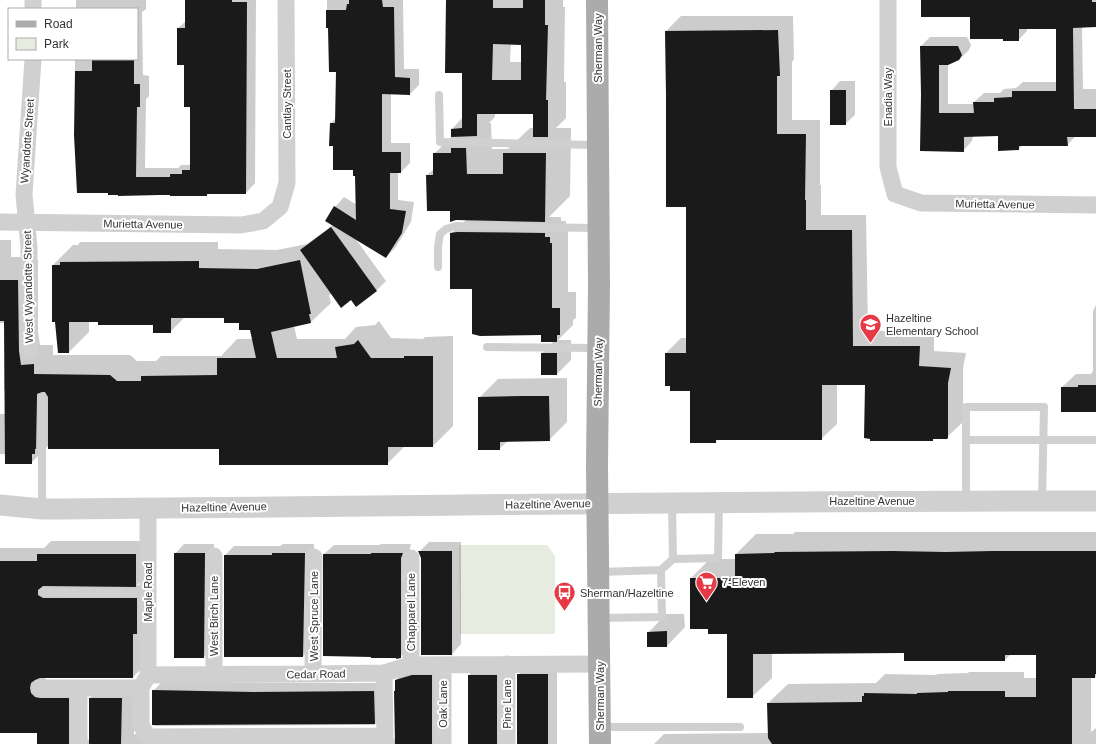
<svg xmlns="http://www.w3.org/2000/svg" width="1096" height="744" viewBox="0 0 1096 744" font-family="Helvetica,sans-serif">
<rect width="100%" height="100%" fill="#fff"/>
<!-- green -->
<path fill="#e6ecdf" d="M459 545H547L555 556V634H460Z"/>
<!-- shadow -->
<path fill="#0003" fill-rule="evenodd" d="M76 0H146V9L142 12 143 75 149 76V96L146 99 145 168H178L181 165H189L191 163V106L185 64 178 28 186 21V0H256L255 183 246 193H209L207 195H119L75 135V59H137V9H76Z
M327 0H403L404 69H419V85L410 94H391V143H410V163L401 172H398V200L414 202 411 222 395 248 386 257 355 238 386 281 376 291 352 299 332 293 329 295 331 303 311 322 294 326 297 339H345L356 327 375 325 379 321 391 338 423 339 425 337 453 336V426L433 446H405L387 464 220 448 48 446 31 463 6 454H0V414H6V390H4L5 323H0V240H11V257H22L38 260V331L40 345H53V355H130L137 361H156L161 356H221L237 339H253L250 329 240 322 225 317H185L170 332 154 324 89 321V332L69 352 53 265 73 245H78L80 242H218V249L277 250 307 244 333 225 335 207 344 197 357 205 356 175 354 169 334 145 331 123 336 118 337 71 329 27H327Z
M446 0H563V7H565L564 82H566V118L556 128H571L570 196 549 217H561V221H566V227H568V292H576V318L573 320V325L558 340H571V360L557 374 542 353 554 341 542 334 473 288 451 234 466 220H456L451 210 427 175 434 169V154L452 136V129L463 117V72ZM511 43 522 44V62H510ZM495 113H534V128H530L508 149H492L491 123H489L495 117Z
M922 0H1096V27H1082L1083 89H1096V136H1076L1067 145H1023L1018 149 999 135 973 136 972 141 963 151 922 94 921 46 930 37H967L971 45 969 50 959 60 948 64V104H974V102L984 93H1000L1004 89 1016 88 1023 82H1057V28H1027V31L1018 40 1004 38 971 16Z
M681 16H793L794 59 792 62V120H820V185H821V215H866L868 331H934V351L966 353 963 368V422L947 437 935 438 932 440 866 384H837V424L821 439H718L715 442 691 390 666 353 681 338H687V206L666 31Z
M840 81H855V115L845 124 831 91Z
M1096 305V411L1062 387 1076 374H1091L1093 371V311Z
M567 378V422L549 440 508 441 499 449 479 398 498 379Z
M795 532H1096V677H1091V732L1096 728V744H654L664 734 768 733V703L788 684 876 683 885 674 936 675 937 674 968 673 969 672H1024V678H1037V654H1011L1005 660 905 652 772 653V678L752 697 728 633 709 628 691 578 710 559H736V554L756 534H793Z
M51 541H150V573L137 585H150L147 663 133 677H44L49 683 82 685 87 739 90 740V698L104 685H135L134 734 389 733 394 739 396 740V680L410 667 446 662 445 744H38V732H0V548H44Z
M429 542H461V644L452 654 420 551Z
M184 544H214L213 647 204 657 175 554Z
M283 544H314L312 647 303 656 225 555 234 546H280Z
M381 544H411L410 548V647L400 657 324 554 334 545H379Z
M666 614H684L685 627 667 646 648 633Z
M478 666H506L513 744H469V675Z
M527 666H557V744H518V675Z
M162 682 263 683H383L384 716 374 725 154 726 153 723V691Z"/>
<!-- building -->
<path fill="#1a1a1a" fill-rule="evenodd" d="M185 0H232V2H247L246 194H207V196H170V195H160L118 196V195H108V193H77L74 135 75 71H92V59H134V84H140V107H137L136 177H170V174H182V170H190V107H184V65H177V28H185Z
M349 0H382L383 7H394L395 77 410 78V95L382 94V152H401V173H390V209L406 211 402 233 386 258 325 221 334 206 356 220 355 176H353V170H333V146H329L330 123H335L336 72H329L328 28H326V10H346L347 4H349Z
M446 0H493V8H523V0H545V25H548L546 100H548V137H533V114H477V136L451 137V129L462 128V73H445ZM493 44 521 45V80H492Z
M921 0H1092V2H1096V27L1073 28 1074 109H1096V137H1067L1068 146H1019V150L998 151V136L964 137V152L920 151 921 94 920 46H958L962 55 959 60 948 65H939V113H974L973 102H994V98L1012 97V91H1056V29H1019V41H1003V39H970V17H921Z
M778 30 780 76H777V134H806L805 200H806V230H852L853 346H920L919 366 951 368 948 383V438L947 439H933V441H870V439L864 438 865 385H822V440H716V443H690V391H670V386H665V353H686V207H666V95L665 31Z
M830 90H846V125H830Z
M451 148H466L467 174H503V153H546L545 222 456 220 450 222V211H427L426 175H433V153H451Z
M331 227 377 291 356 307 351 300 341 308 300 250Z
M457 232 545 233V237H550V243H552V308H560V335H557V342H541V335L480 336 472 334V289H450V233Z
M300 260 311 314H309L311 323 271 332 277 358H337L335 347 354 344 358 340 371 358H404V356H433V447H388V465H219V449H48V397L45 392H42L37 394V397L36 449H35V454H32V464H5L4 321H0V280H18L19 351 21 365 34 364V374L110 375 117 381H141V376L217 375V358H256L250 330H239V323H224V318H171V333H153V325H98V322H69V353H58L55 322H52V265H60V262L199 261V268L257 269Z
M541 353H557V375H541Z
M1078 385H1096V412H1061V387H1078Z
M523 396H549L550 441 500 442V450H478V397Z
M418 551H452V655H421V558Z
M892 551 946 552 992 551H1096V674H1095V678H1072V744H772L768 738 767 703 862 702V696H864V693L917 694V693L948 692V691H1005V697H1036V655H1005V661H904V653L753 654V698H727V634H708V629H690V578H735V554L775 553 774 552Z
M174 553H205L204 658H174Z
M272 553H305L303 657H224V555H272Z
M371 553H403L401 558V658L396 659V658H371V657L323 656V554H371Z
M37 554H136V587L43 586 38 590V595L43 598H137V634H133V678H40L35 680 31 683 30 688 31 693 35 697 40 698H69V744H37V733H0V561H37Z
M667 631V647H647V632Z
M517 674H548V744H517Z
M412 675H432V744H395L394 691H395V680Z
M468 675H497V744H468Z
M152 690 253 692 374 691 375 724 152 725Z
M89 698H122L121 744H89Z"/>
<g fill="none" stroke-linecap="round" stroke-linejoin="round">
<!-- service -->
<path stroke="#d0d0d0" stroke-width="8" d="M439 95 440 142 597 145
M438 267V247L440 234 446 229 456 226 598 228
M487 347 598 348
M42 397V508
M966 440H1096
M966 500V407H1044L1042 500
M672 503 673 559 718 558 719 503
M599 572 661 570
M43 592 148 593
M599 618 662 617 661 570 673 559
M601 727H740"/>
<!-- minor -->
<path stroke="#d0d0d0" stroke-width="17" d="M33 0V9
M888 0V167L895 194 921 203 1096 205
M0 222 241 225 263 221 280 207 287 183 286 0
M29 351V247L24 195 33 59
M411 665V558
M384 673 385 744
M313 674 314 557
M148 675V508
M214 675V556
M40 688H141L148 675 313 674 384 673 411 665 600 664
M141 688V725L148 737 385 736
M79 744V688
M443 744V665
M507 744V664"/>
<!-- tertiary -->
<path stroke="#d0d0d0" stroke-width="21" d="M0 505 42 509C393 507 745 500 1096 501"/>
<!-- primary -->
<path stroke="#ababab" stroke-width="22" d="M597 0 599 286 597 465 600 744"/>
</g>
<!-- icons -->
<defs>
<symbol id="school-pin" viewBox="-11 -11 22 30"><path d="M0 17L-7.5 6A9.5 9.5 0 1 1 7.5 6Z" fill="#e63946" stroke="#fff"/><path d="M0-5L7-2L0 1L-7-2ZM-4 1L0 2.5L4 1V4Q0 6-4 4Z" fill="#fff"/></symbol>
<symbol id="supermarket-pin" viewBox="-11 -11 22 30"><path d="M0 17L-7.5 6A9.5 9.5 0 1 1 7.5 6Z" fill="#e63946" stroke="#fff"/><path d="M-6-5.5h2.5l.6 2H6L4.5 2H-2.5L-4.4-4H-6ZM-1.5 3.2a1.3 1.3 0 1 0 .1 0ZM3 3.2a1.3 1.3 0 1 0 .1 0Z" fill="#fff"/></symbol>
<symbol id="bus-pin" viewBox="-11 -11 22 30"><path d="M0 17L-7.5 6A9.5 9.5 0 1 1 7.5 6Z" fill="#e63946" stroke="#fff"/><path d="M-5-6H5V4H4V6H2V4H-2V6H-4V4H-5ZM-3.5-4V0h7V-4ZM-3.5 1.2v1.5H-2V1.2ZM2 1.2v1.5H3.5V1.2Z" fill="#fff"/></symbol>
</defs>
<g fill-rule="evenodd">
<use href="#school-pin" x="858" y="312" width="25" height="34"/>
<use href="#supermarket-pin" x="694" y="570" width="25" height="34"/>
<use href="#bus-pin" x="552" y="580" width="25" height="34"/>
</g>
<g text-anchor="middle" stroke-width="4" stroke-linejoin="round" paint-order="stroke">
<!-- street labels -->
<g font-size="11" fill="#333" stroke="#fff">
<text transform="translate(598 48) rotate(-90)" y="4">Sherman Way</text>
<text transform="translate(888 97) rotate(-90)" y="4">Enadia Way</text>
<text transform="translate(287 104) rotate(-90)" y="4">Cantlay Street</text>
<text transform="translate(27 141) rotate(-86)" y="4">Wyandotte Street</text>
<text transform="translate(995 204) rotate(1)" y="4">Murietta Avenue</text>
<text transform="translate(143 224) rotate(1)" y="4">Murietta Avenue</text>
<text transform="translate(28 287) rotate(-91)" y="4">West Wyandotte Street</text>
<text transform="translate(598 372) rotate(-89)" y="4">Sherman Way</text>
<text x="872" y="505">Hazeltine Avenue</text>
<text transform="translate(548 504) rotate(-1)" y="4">Hazeltine Avenue</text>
<text transform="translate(224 507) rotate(-1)" y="4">Hazeltine Avenue</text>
<text transform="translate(148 592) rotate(-90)" y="4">Maple Road</text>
<text transform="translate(411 612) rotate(-90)" y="4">Chapparel Lane</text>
<text transform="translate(214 616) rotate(-90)" y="4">West Birch Lane</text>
<text transform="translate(314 616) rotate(-90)" y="4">West Spruce Lane</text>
<text transform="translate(316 674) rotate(-1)" y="4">Cedar Road</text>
<text transform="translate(600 696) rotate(-90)" y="4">Sherman Way</text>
<text transform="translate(443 704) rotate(-90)" y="4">Oak Lane</text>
<text transform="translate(507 704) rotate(-90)" y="4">Pine Lane</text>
</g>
<!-- poi labels -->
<g font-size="11" fill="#333" stroke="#fff" text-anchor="start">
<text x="886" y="322">Hazeltine<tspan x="886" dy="13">Elementary School</tspan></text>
<text x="722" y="586">7-Eleven</text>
<text x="580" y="597">Sherman/Hazeltine</text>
</g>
</g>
<!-- legend -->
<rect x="8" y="8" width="130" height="52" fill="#ffffff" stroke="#adadad"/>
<rect x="16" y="21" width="20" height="6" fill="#ababab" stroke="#adadad"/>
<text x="44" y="28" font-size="12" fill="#333333">Road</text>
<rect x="16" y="38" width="20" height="12" fill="#e6ecdf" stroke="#adadad"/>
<text x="44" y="48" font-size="12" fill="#333333">Park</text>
</svg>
